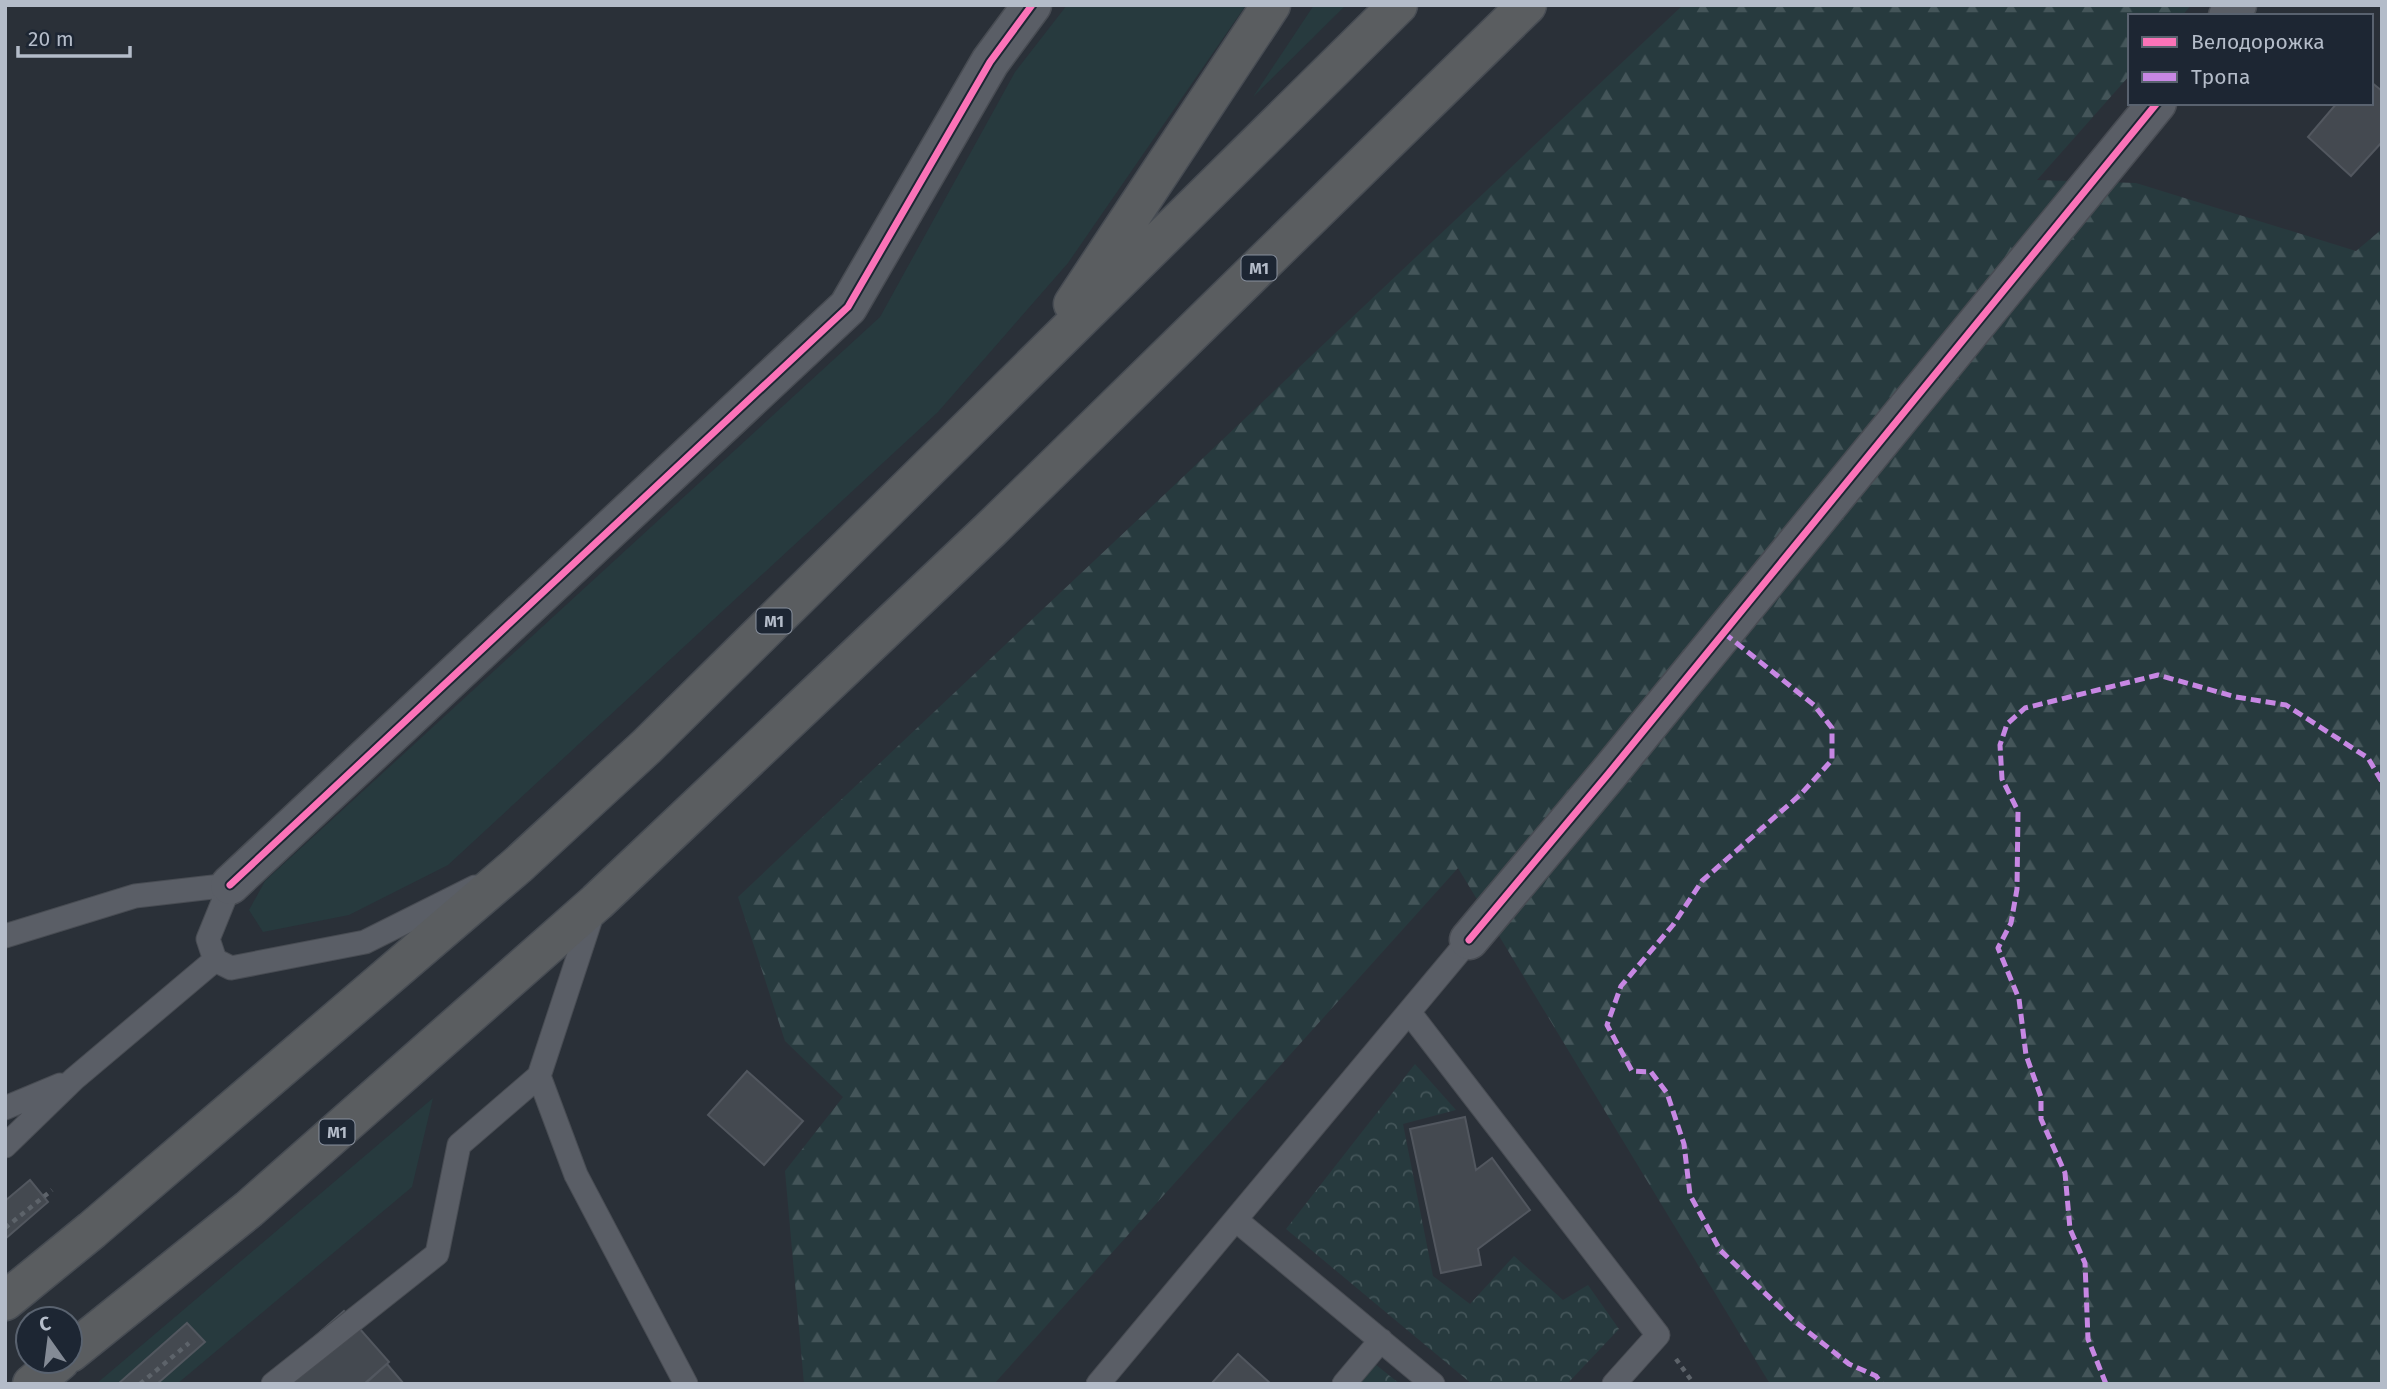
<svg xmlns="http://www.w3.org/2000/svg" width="2387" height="1389" viewBox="0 0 2387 1389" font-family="'Fira Sans',sans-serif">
<defs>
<pattern id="forest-firs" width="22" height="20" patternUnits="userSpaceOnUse" patternTransform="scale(1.75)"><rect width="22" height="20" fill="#273a3e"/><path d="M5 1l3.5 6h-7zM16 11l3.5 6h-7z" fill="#445559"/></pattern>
<pattern id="park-crowns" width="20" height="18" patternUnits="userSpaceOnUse" patternTransform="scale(1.75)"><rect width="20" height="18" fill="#273a3e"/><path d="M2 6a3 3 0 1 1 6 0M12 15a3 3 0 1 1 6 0" fill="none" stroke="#445559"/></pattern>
</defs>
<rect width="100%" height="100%" fill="#2a3038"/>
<!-- grass -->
<path fill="#273a3e" d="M1067 5H1246L1068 263 938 412 448 865 349 915 263 932 249 910 265 881 880 317 1015 72Z
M1314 5H1346L1253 97Z
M433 1098 412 1187 177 1384H96Z"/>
<!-- forest -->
<path fill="url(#forest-firs)" d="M1683 5H2191L2182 16H2130V75L2037 180 2136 183 2356 251 2382 229V1384H1770L1458 868 994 1384H804L785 1171 843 1097 785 1041 738 897Z"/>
<!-- park -->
<path fill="url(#park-crowns)" d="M1415 1064 1456 1110 1403 1124 1433 1276 1470 1304 1514 1256 1563 1300 1588 1285 1619 1329 1567 1384H1472L1286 1229Z
M1375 1364 1400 1384H1359Z"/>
<!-- building -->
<path fill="#444950" stroke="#52575f" stroke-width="2" d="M2371 82 2382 91V142L2351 176 2308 137 2337 103H2371Z
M747 1071 803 1121 764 1165 708 1115Z
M1465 1117 1476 1170 1492 1158 1530 1210 1478 1249 1481 1265 1441 1273 1410 1129Z
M30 1180 48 1202 5 1239V1201Z
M344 1311 389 1362 364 1384H261Z
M187 1323 205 1342 157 1384H118Z
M1238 1354 1271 1384H1211Z
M387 1364 404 1384H365Z"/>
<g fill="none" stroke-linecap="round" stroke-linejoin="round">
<defs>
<path id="service" d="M5 936 135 896 230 885 208 939 215 960 231 968 365 942 475 887
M1409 1012 1658 1335 1614 1384
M539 1076 576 1175 686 1384
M5 1108 60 1085
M5 1146 74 1079 215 960
M1236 1220 1433 1384
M273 1384 437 1254 459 1145 539 1076 594 909
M1098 1384 1469 940
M1344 1384 1381 1340"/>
<path id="minor" d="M2228 16 2237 5
M230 885 848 307 990 62 1032 5
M1469 940 1609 773 2157 103"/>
<path id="motorway" d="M1073 304 1271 5
M5 1301 92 1230 518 865 646 747 1398 5
M70 1353 249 1209 597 902 990 530 1527 5
M32 1384 60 1361"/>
</defs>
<!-- service casing -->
<use href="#service" stroke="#484c53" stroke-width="25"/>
<!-- minor casing -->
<use href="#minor" stroke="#484c53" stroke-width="41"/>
<!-- motorway casing -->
<use href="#motorway" stroke="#474c53" stroke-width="41"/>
<!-- path -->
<path stroke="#5d636a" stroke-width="4.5" stroke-dasharray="5 5" stroke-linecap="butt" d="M5 1228 52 1190
M1676 1359 1694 1384
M140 1384 189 1343"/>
<!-- service -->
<use href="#service" stroke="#5a5e66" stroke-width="23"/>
<!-- minor -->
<use href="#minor" stroke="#5a5e66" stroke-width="38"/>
<!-- motorway -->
<use href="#motorway" stroke="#5a5d60" stroke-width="38"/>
<!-- quiet -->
<path stroke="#c787e3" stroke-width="5" stroke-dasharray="10 5" stroke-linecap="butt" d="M1724 633 1814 705 1832 728V760L1801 794 1702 881 1673 925 1621 986 1607 1025 1632 1071 1651 1072 1667 1093 1684 1144 1690 1195 1720 1250 1793 1320 1849 1364 1876 1376 1882 1384
M2106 1384 2088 1339 2085 1263 2070 1229 2065 1173 2041 1119V1097L2026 1055 2019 999 1998 948 2011 923 2017 889 2018 811 2002 779 2000 745 2007 724 2025 708 2158 675 2236 697 2286 705 2368 758 2382 782"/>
<defs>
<path id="cycleway" d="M230 885 848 307 990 62 1032 5
M1469 940 1609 773 2157 103"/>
</defs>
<!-- cycleway casing -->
<use href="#cycleway" stroke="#1d2633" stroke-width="11"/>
<!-- cycleway -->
<use href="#cycleway" stroke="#fb73b8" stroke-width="7"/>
</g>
<g text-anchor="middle" stroke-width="5" stroke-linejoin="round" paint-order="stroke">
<!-- shield labels -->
<g fill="#1d2633" stroke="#878f9c" stroke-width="2">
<rect x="1241.5" y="255.5" width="35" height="25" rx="5"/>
<rect x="756.5" y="608.5" width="35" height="25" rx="5"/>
<rect x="319.5" y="1119.5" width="35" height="25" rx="5"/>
</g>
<g font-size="16" font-weight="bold" fill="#b4bcc9">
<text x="1259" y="274">М1</text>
<text x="774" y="627">М1</text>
<text x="337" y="1138">М1</text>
</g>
</g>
<!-- border -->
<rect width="2387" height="1389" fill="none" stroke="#b4bcc9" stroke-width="14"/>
<!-- legend -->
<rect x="2128" y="14" width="245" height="91" fill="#1d2633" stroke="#59626f" stroke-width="2"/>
<rect x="2142" y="37" width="35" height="10" fill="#fb73b8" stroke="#59626f" stroke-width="2"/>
<text x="2191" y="49" font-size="21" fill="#b4bcc9">Велодорожка</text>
<rect x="2142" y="72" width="35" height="10" fill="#c787e3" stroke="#59626f" stroke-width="2"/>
<text x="2191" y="84" font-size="21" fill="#b4bcc9">Тропа</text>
<!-- north arrow -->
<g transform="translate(49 1340) rotate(346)"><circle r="33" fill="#1d2633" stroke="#59626f" stroke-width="2"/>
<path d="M0-5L12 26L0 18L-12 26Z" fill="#848b96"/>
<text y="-10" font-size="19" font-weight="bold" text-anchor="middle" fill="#b4bcc9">С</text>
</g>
<!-- scale -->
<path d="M18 46v10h112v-10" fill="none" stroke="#b4bcc9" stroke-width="3.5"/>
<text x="28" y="46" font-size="21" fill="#b4bcc9" stroke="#1d2633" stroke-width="5" paint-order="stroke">20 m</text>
</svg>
